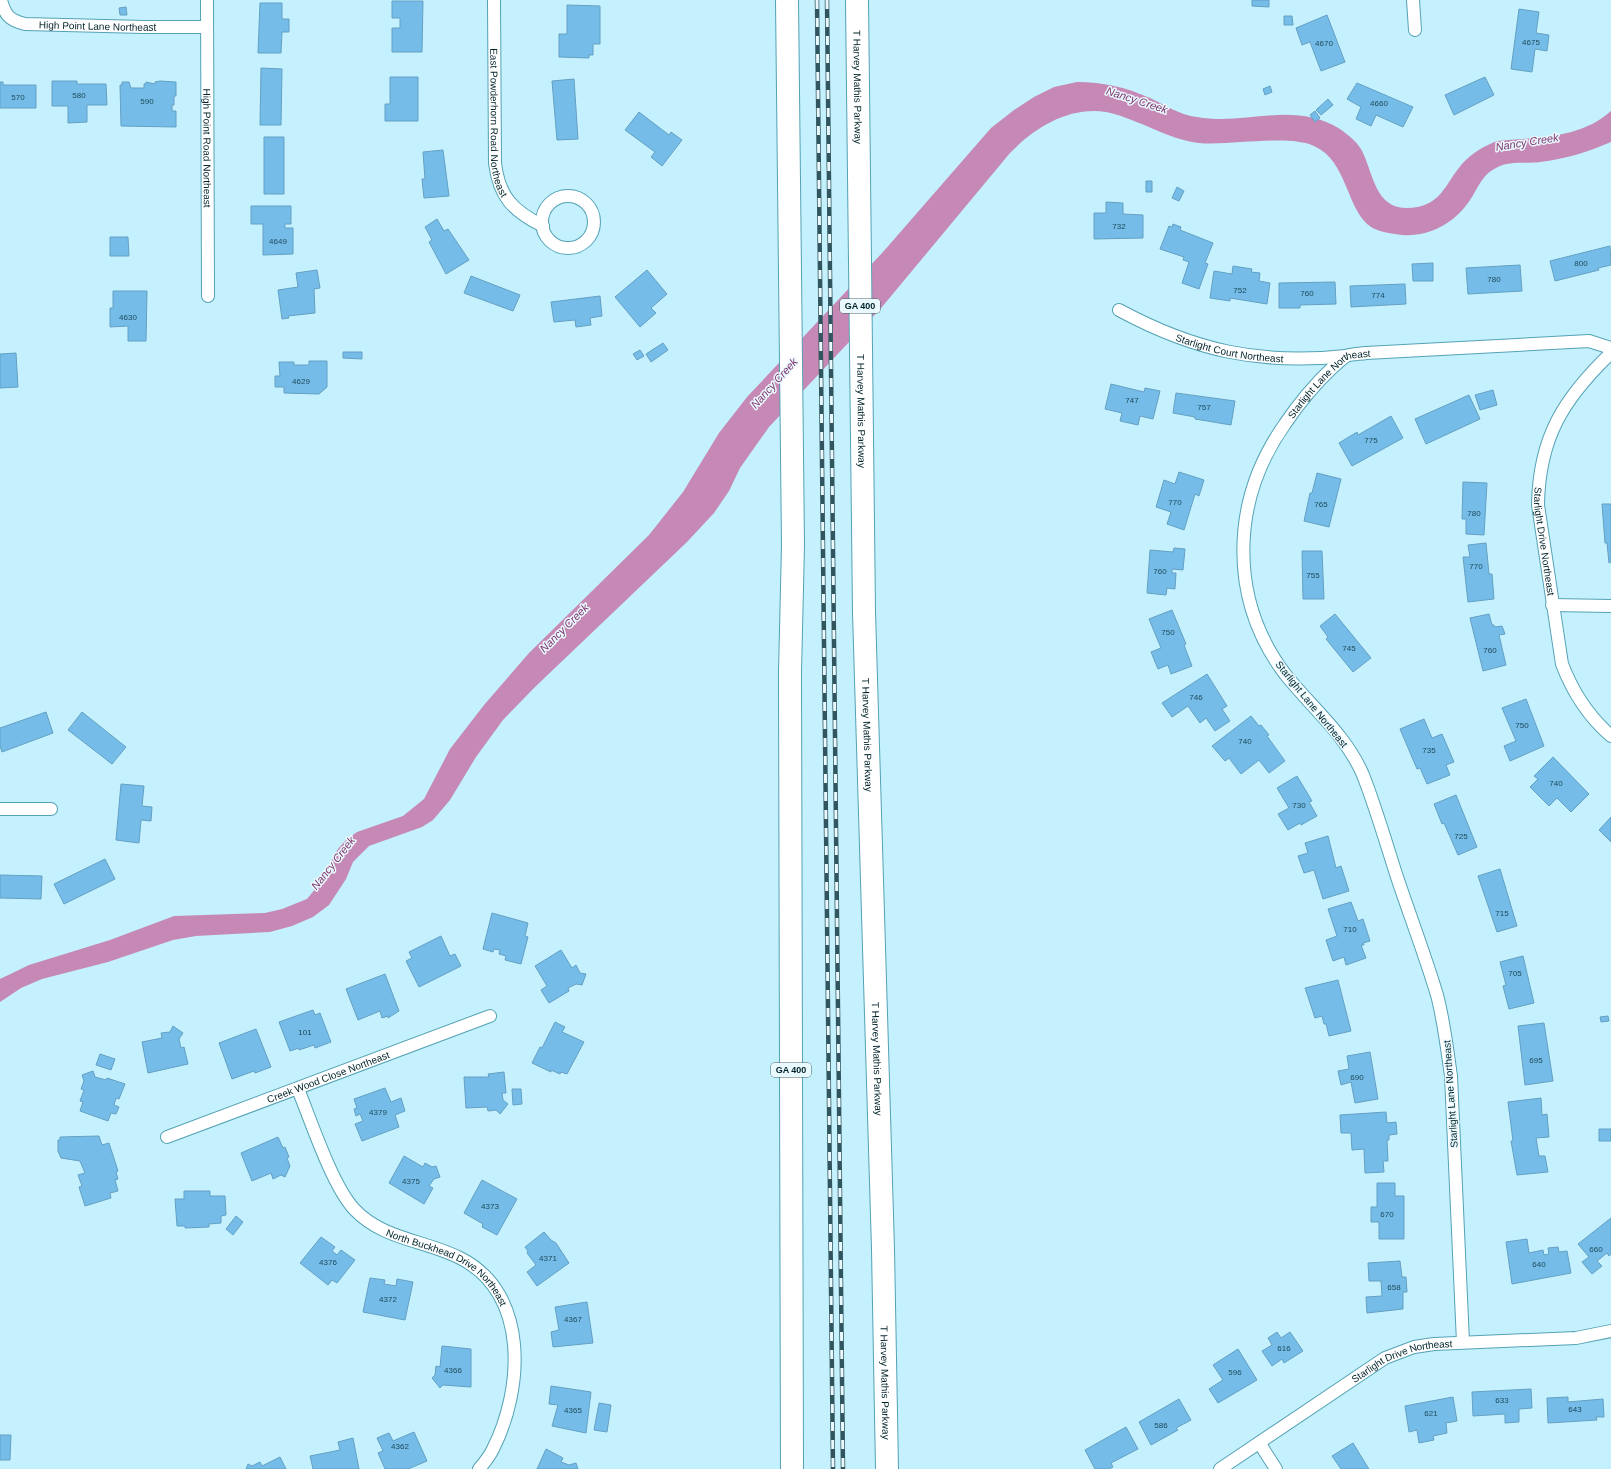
<svg xmlns="http://www.w3.org/2000/svg" width="1611" height="1469" viewBox="0 0 1611 1469" font-family="Helvetica,sans-serif">
<rect width="100%" height="100%" fill="#c4f1fd"/>
<!-- water -->
<path fill="#c689b6" d="M1077 82C1103 82 1125 87 1150 98 1165 105 1180 115 1197 117 1247 126 1292 100 1340 129 1348 135 1359 143 1363 153 1373 174 1376 208 1406 208 1441 208 1444 185 1462 164 1472 153 1484 146 1497 141 1537 137 1580 139 1611 111V142C1588 152 1565 159 1540 162 1526 164 1509 160 1496 168 1481 175 1477 191 1468 203 1453 224 1428 237 1402 235 1393 234 1379 232 1371 227 1346 210 1348 161 1314 146 1288 134 1231 146 1199 143 1180 141 1160 132 1142 124 1131 120 1118 114 1106 112 1069 106 1034 128 1010 153L882 307 769 427 740 468 729 491 714 513 687 542 535 687 503 720 476 757 450 800 433 820 422 827 369 846 353 862 346 879 329 905 313 917 292 926 270 932 196 936 173 940 108 962 42 979 21 988 0 1002V979L29 965 110 940 174 916 265 913 282 909 307 899 316 888 338 849 346 840 357 832 403 816 424 799 450 749 484 705 529 653 649 535 683 492 719 433 747 397 883 252 991 128 1014 110 1034 97 1054 87Z"/>
<!-- building -->
<path fill="#75bde8" stroke="#64a0c3" d="M1252 0H1269V7L1252 6Z
M392 1H423L422 52H392V28H400V18H392Z
M260 3H282V19H289V32H282L281 53H258Z
M567 5 600 6V44H593V55H589V58L559 57V34H567Z
M126 7 127 15H120L119 8Z
M1519 9 1539 12 1536 33 1549 35 1547 51 1535 49 1532 72 1511 69Z
M1327 15 1345 62 1321 71 1310 42 1302 45 1296 28Z
M1284 16H1292L1293 25H1284Z
M261 68 282 69 281 125H260Z
M390 77H418V121H385V104H390Z
M1485 77 1494 95 1454 115 1445 95Z
M574 79 578 139 557 140 552 81Z
M52 81H77V84H106L107 105H87V122L68 123V106H52Z
M160 81 176 82V96H174V105H172V111H176V127L121 126 120 85H122V82H129L131 88H144V84H146V82L155 84V82Z
M0 82H3V85H36V108H0Z
M1357 83 1413 107 1403 127 1376 115 1371 126 1356 119 1361 107 1347 99Z
M1270 86 1272 92 1265 95 1263 89Z
M1328 99 1333 105 1321 115 1316 110Z
M1315 111 1320 118 1315 122 1310 115Z
M639 112 669 135 671 132 682 140 662 166 651 157 655 152 625 130Z
M264 137H284V194H264Z
M443 150 449 196 424 198 422 179H425L423 152Z
M1146 181H1152V192H1146Z
M1177 187 1184 191 1179 201 1172 198Z
M1106 202 1123 203V214L1143 215V238L1094 239V213H1106Z
M251 206H291V224H285V228H293V254L263 255V224H251Z
M437 219 444 231 448 229 469 260 446 274 429 242 432 240 425 227Z
M1173 224 1181 227 1180 230 1213 243 1205 263 1208 264 1199 289 1182 283 1189 262 1183 260 1184 257 1160 249 1169 226 1172 227Z
M110 237H128L129 256H110Z
M1610 246 1611 265 1598 268 1599 270 1555 281 1550 261Z
M1433 263V281H1413L1412 264Z
M1520 265 1522 291 1468 294 1466 268Z
M1233 266 1252 269 1251 272 1260 273 1259 281 1270 283 1267 304 1230 298V301L1210 298 1214 271 1232 274Z
M317 270 320 288 314 289 315 313 288 316 289 318 282 319 278 290 298 287 296 273Z
M647 270 667 294 651 308 656 313 640 327 615 297Z
M471 276 520 295 513 311 464 293Z
M1335 282 1336 304 1300 305V308H1279V283Z
M1405 284 1406 304 1351 307 1350 286Z
M113 291H147L146 341H128V326L110 327V308H113Z
M600 296 602 316 590 318 591 325 576 327 575 320 554 322 551 302Z
M663 343 668 350 651 362 646 354Z
M640 350 644 356 637 360 633 354Z
M343 352H362V359L343 358Z
M16 353 18 387 0 388V354Z
M309 361H327V387L319 394 284 393V387H275V376H280L279 362H294V365H309Z
M1111 384 1144 392 1145 388 1160 391 1153 419 1140 416 1138 425 1120 421 1122 413 1105 409Z
M1493 390 1497 405 1480 410 1475 395Z
M1176 393 1235 401 1231 425 1195 419V417L1173 413Z
M1469 395 1480 419 1426 444 1415 419Z
M1391 416 1403 438 1352 466 1339 443 1357 432 1358 435Z
M1179 472 1204 480 1199 496 1195 494 1184 530 1167 524 1171 512 1156 507 1164 480 1175 484Z
M1317 473 1341 479 1329 527 1304 521 1310 493H1312Z
M1463 482 1487 483 1484 535 1466 534V519H1462Z
M1602 504H1611V562L1609 563 1607 543H1605Z
M1486 543 1489 574H1492L1494 599 1468 602 1463 557H1470L1468 545Z
M1174 548 1185 549 1183 570 1172 569V573H1176L1175 589 1167 588 1166 595 1147 593 1150 550 1173 552Z
M1302 551H1322L1324 599H1303Z
M1172 610 1186 644 1184 645 1192 666 1171 674 1168 665 1158 669 1151 652 1161 648 1149 619Z
M1335 614 1371 658 1353 672 1326 639 1328 637 1320 626Z
M1489 614 1492 625H1494L1495 627 1502 626 1505 634 1499 635 1506 665 1483 671 1470 618Z
M1207 674 1227 706 1222 709 1230 721 1215 731 1206 718 1200 723 1188 706 1172 717 1162 703Z
M1526 699 1544 746 1510 761 1504 746 1516 741 1502 708Z
M46 712 53 733 2 752 0 746V728Z
M82 712 126 747 112 764 68 730Z
M1251 716 1259 726 1261 725 1269 735 1267 736 1285 761 1269 773 1259 760 1241 774 1229 758 1225 761 1212 746Z
M1424 719 1432 738 1442 734 1454 762 1446 765 1450 775 1427 784 1420 768 1417 769 1400 729Z
M1553 757 1589 794 1571 812 1557 798 1549 806 1530 787 1538 779 1534 776Z
M1297 776 1312 801 1309 802 1317 816 1301 825 1300 823 1288 830 1278 814 1289 808 1277 788Z
M121 784 144 786 142 806 152 807 151 821 141 820 139 843 116 840Z
M1456 795 1477 847 1458 855 1444 823 1442 824 1434 804Z
M1611 817V842L1599 830Z
M1328 836 1336 868 1341 866 1349 891 1323 899 1314 870 1304 873 1298 856 1308 853 1305 843Z
M105 859 115 879 64 904 54 884Z
M1500 869 1517 926 1497 932 1478 876Z
M0 875 42 876 41 899 0 898Z
M1351 902 1358 921 1363 919 1370 941 1363 943 1364 945H1361L1366 958 1346 965 1344 957 1333 961 1326 940 1337 936 1328 909Z
M492 913 528 923 525 936 528 937 521 964 505 960 506 956 499 954 500 950 494 949 493 952 483 949Z
M441 936 450 956 455 954 461 966 419 987 406 961 412 958 409 952Z
M561 950 572 968 576 965 580 973 586 974 582 985 576 984 568 988 569 991 549 1003 541 990 547 986 535 966Z
M1523 956 1534 1003 1509 1009 1503 986 1506 985 1500 962Z
M385 974 399 1011 388 1018V1016L382 1018 380 1011 358 1020 346 989Z
M1338 980 1351 1031 1329 1036 1326 1024H1324L1322 1016 1315 1018 1305 988Z
M313 1010 315 1015 320 1013 331 1042 315 1048 314 1045 299 1050V1048L290 1051 279 1022Z
M1608 1016 1609 1021 1601 1022 1600 1017Z
M555 1022 565 1027 562 1032 584 1042 567 1074 561 1072 560 1074 551 1070V1072L532 1063 540 1047 542 1048Z
M1544 1023 1553 1081 1525 1085 1518 1026Z
M173 1026 183 1033 179 1039 181 1048 184 1047 188 1064 148 1073 142 1042 162 1038 161 1033 170 1032Z
M256 1029 271 1067 255 1073 254 1071 232 1079 219 1043Z
M1370 1052 1378 1099 1355 1103 1351 1082 1341 1085 1338 1071 1349 1069 1347 1056Z
M100 1054 115 1059 111 1070 96 1065Z
M93 1071 95 1077 106 1080 107 1078 125 1084 119 1099 116 1098 114 1105 119 1107 116 1114 111 1113 108 1121 80 1111 83 1102 80 1101 84 1090 81 1089 84 1081 82 1075Z
M504 1072 506 1093H502L503 1100 508 1104 500 1114 496 1110 488 1111 487 1107 466 1108 464 1077H489L488 1074Z
M385 1088 391 1102 401 1098 405 1111 395 1115 399 1127 362 1141 355 1124 363 1121 360 1114 356 1116 354 1109 357 1108 354 1099Z
M512 1089H521L522 1104 513 1105Z
M1541 1098 1542 1115 1547 1114 1549 1137 1536 1138 1539 1156H1545L1548 1172 1517 1175 1511 1141H1513L1508 1102Z
M1386 1112 1387 1123 1396 1122 1397 1134 1389 1135V1140H1387L1388 1161H1383L1384 1172 1365 1173 1364 1149 1352 1150 1351 1133H1341L1340 1115Z
M1599 1129H1611V1141H1599Z
M99 1136 102 1145 109 1143 118 1171 116 1172 118 1179 115 1180 118 1191 110 1193 111 1198 85 1206 79 1187 82 1186 78 1175 85 1173 80 1161 61 1158 58 1151V1140H60V1137Z
M278 1137 283 1148 285 1147 289 1157 287 1158 290 1166 285 1177 281 1175 273 1179 271 1173 252 1181 241 1153Z
M404 1156 423 1167 425 1163 432 1167 436 1166 440 1177 434 1179 429 1186 433 1188 424 1204 389 1183Z
M482 1180 517 1199 497 1235 482 1227 483 1224 464 1213Z
M1377 1183H1395V1196H1404V1239H1379V1222H1371V1207H1377Z
M184 1191H210V1196H225L226 1215 221 1216V1223L209 1224V1227L185 1228V1226H177L175 1199H184Z
M236 1216 243 1222 233 1235 226 1229Z
M1611 1218V1254L1609 1256 1607 1253 1597 1261 1602 1266 1592 1274 1582 1262 1589 1257 1578 1244Z
M544 1232 551 1240 556 1243 569 1263 537 1286 527 1272 536 1265 527 1253 528 1251 525 1247Z
M321 1237 335 1247 332 1251 337 1255 341 1250 355 1260 337 1283 332 1280 328 1285 300 1263Z
M1527 1239 1529 1253 1543 1250 1544 1255 1549 1254 1548 1248 1558 1247 1559 1252 1567 1251 1571 1273 1512 1284 1506 1242Z
M1400 1261 1402 1277H1406L1407 1292H1403V1309L1367 1313 1366 1297 1382 1296 1381 1281H1369L1368 1263Z
M370 1278 385 1280 384 1284 396 1286 397 1279 413 1282 405 1320 363 1312Z
M587 1302 593 1343 553 1347 551 1332 559 1330 555 1307Z
M1277 1332 1281 1338 1290 1332 1303 1351 1284 1363 1282 1359 1272 1366 1262 1351 1272 1345 1268 1338Z
M442 1346 471 1349V1387L443 1385 440 1388 432 1378 435 1375 436 1366 440 1367Z
M1238 1349 1257 1380 1218 1403 1209 1389 1223 1380 1213 1365Z
M551 1386 591 1392 586 1433 552 1426 558 1405 549 1404Z
M1531 1389 1532 1408 1519 1409V1422L1505 1423V1414L1473 1416 1472 1392Z
M1453 1397 1457 1421 1446 1423 1447 1433 1433 1436 1434 1440 1419 1443 1417 1430 1409 1432 1405 1406Z
M1568 1397V1402L1603 1399 1604 1417H1596L1597 1420 1548 1423 1547 1398Z
M1179 1399 1191 1420 1176 1428 1178 1430 1151 1445 1139 1422Z
M599 1403 611 1405 607 1432 594 1430Z
M1126 1427 1138 1449 1111 1463 1113 1467 1109 1469H1095L1085 1450Z
M414 1432 427 1461 408 1469H385L378 1453 383 1451 377 1438 389 1433 393 1441Z
M0 1435H11L10 1460H0Z
M353 1438 359 1469H313L310 1456 340 1450 338 1442Z
M1353 1443 1367 1466 1369 1469H1341L1332 1456Z
M546 1449 563 1458 561 1462 569 1465 576 1463 578 1469H537Z
M280 1457 286 1469H246L248 1464 252 1466 260 1462 262 1466Z"/>
<g fill="none" stroke-linecap="round" stroke-linejoin="round">
<defs>
<g id="street">
<path id="s1" d="M1 0C5 15 9 20 25 24L144 27H207"/>
<path id="s2" d="M207 0 208 296"/>
<path id="s3" d="M494 0 495 163C499 197 513 211 543 226"/>
<path d="M1413 0 1415 30"/>
<circle cx="568" cy="222" r="26"/>
<path id="s4" d="M1119 310C1195 351 1260 365 1346 356"/>
<path id="s5" d="M1611 353C1563 399 1539 438 1538 505L1562 664C1573 693 1588 716 1611 736"/>
<path d="M1552 605 1611 606"/>
<path d="M0 809H51"/>
<path id="s6" d="M298 1089C311 1121 332 1185 354 1209 383 1240 425 1240 460 1258 530 1293 523 1390 493 1449 490 1456 484 1463 479 1469"/>
<path id="s7" d="M167 1137 490 1016"/>
<path id="s8" d="M1463 1342 1451 1076C1447 1049 1444 1021 1437 995 1425 955 1410 916 1397 877 1386 843 1376 808 1363 775 1346 735 1312 708 1285 674 1228 598 1231 500 1285 424 1299 403 1315 384 1333 367 1337 364 1341 359 1346 356 1351 354 1360 354 1366 353L1589 341 1611 348"/>
<path d="M1260 1444 1276 1469"/>
<path id="s9" d="M1220 1469 1385 1358 1414 1347 1434 1344 1576 1338 1611 1331"/>
</g>
<g id="highway">
<path d="M787 0 793 545 790 672 792 1469"/>
<path id="s10" d="M857 0 864 612 883 1249 887 1469"/>
</g>
</defs>
<!-- street casing -->
<use href="#street" stroke="#54a2b5" stroke-width="14"/>
<!-- highway casing -->
<use href="#highway" stroke="#54a2b5" stroke-width="24"/>
<!-- street -->
<use href="#street" stroke="#fff" stroke-width="12"/>
<!-- highway -->
<use href="#highway" stroke="#fff" stroke-width="22"/>
<defs>
<path id="rail" d="M817 0 833 1469
M827 0 843 1469"/>
</defs>
<!-- rail casing -->
<use href="#rail" stroke="#31555e" stroke-width="4.5"/>
<!-- rail -->
<use href="#rail" stroke="#eaf9fd" stroke-width="3" stroke-dasharray="9" stroke-linecap="butt"/>
</g>
<g text-anchor="middle" stroke-width="3" stroke-linejoin="round" paint-order="stroke">
<!-- number labels -->
<g font-size="8" fill="#1e4a5a">
<text x="1531" y="45">4675</text>
<text x="1324" y="46">4670</text>
<text x="79" y="98">580</text>
<text x="18" y="100">570</text>
<text x="147" y="104">590</text>
<text x="1379" y="106">4660</text>
<text x="1119" y="229">732</text>
<text x="278" y="244">4649</text>
<text x="1581" y="266">800</text>
<text x="1494" y="282">780</text>
<text x="1240" y="293">752</text>
<text x="1307" y="296">760</text>
<text x="1378" y="298">774</text>
<text x="128" y="320">4630</text>
<text x="301" y="384">4629</text>
<text x="1132" y="403">747</text>
<text x="1204" y="410">757</text>
<text x="1371" y="443">775</text>
<text x="1175" y="505">770</text>
<text x="1321" y="507">765</text>
<text x="1474" y="516">780</text>
<text x="1476" y="569">770</text>
<text x="1160" y="574">760</text>
<text x="1313" y="578">755</text>
<text x="1168" y="635">750</text>
<text x="1349" y="651">745</text>
<text x="1490" y="653">760</text>
<text x="1196" y="700">746</text>
<text x="1522" y="728">750</text>
<text x="1245" y="744">740</text>
<text x="1429" y="753">735</text>
<text x="1556" y="786">740</text>
<text x="1299" y="808">730</text>
<text x="1461" y="839">725</text>
<text x="1502" y="916">715</text>
<text x="1350" y="932">710</text>
<text x="1515" y="976">705</text>
<text x="305" y="1035">101</text>
<text x="1536" y="1063">695</text>
<text x="1357" y="1080">690</text>
<text x="378" y="1115">4379</text>
<text x="411" y="1184">4375</text>
<text x="490" y="1209">4373</text>
<text x="1387" y="1217">670</text>
<text x="1596" y="1252">660</text>
<text x="548" y="1261">4371</text>
<text x="328" y="1265">4376</text>
<text x="1539" y="1267">640</text>
<text x="1394" y="1290">658</text>
<text x="388" y="1302">4372</text>
<text x="573" y="1322">4367</text>
<text x="1284" y="1351">616</text>
<text x="453" y="1373">4366</text>
<text x="1235" y="1375">596</text>
<text x="1502" y="1403">633</text>
<text x="1575" y="1412">643</text>
<text x="573" y="1413">4365</text>
<text x="1431" y="1416">621</text>
<text x="1161" y="1428">586</text>
<text x="400" y="1449">4362</text>
</g>
<!-- shield labels -->
<g fill="#eaf9fd" stroke="#476369" stroke-width="1">
<rect x="840" y="299" width="40" height="14" rx="3"/>
<rect x="771" y="1063" width="40" height="14" rx="3"/>
</g>
<g font-size="9" font-weight="bold" fill="#01232a">
<text x="860" y="309">GA 400</text>
<text x="791" y="1073">GA 400</text>
</g>
<!-- street labels -->
<g font-size="10" fill="#01232a" stroke="#eaf9fd">
<text dy="4" stroke="none"><textPath href="#s1" startOffset="109">High Point Lane Northeast</textPath></text>
<text dy="4" stroke="none"><textPath href="#s10" startOffset="87">T Harvey Mathis Parkway</textPath></text>
<text dy="4" stroke="none"><textPath href="#s3" startOffset="123">East Powderhorn Road Northeast</textPath></text>
<text dy="4" stroke="none"><textPath href="#s2" startOffset="148">High Point Road Northeast</textPath></text>
<text dy="4" stroke="none"><textPath href="#s4" startOffset="118">Starlight Court Northeast</textPath></text>
<text dy="4" stroke="none"><textPath href="#s8" startOffset="1039">Starlight Lane Northeast</textPath></text>
<text dy="4" stroke="none"><textPath href="#s10" startOffset="411">T Harvey Mathis Parkway</textPath></text>
<text dy="4" stroke="none"><textPath href="#s5" startOffset="211">Starlight Drive Northeast</textPath></text>
<text transform="translate(1312 704) rotate(51)" y="4">Starlight Lane Northeast</text>
<text dy="4" stroke="none"><textPath href="#s10" startOffset="735">T Harvey Mathis Parkway</textPath></text>
<text dy="4" stroke="none"><textPath href="#s10" startOffset="1059">T Harvey Mathis Parkway</textPath></text>
<text dy="4" stroke="none"><textPath href="#s7" startOffset="172">Creek Wood Close Northeast</textPath></text>
<text transform="translate(1450 1094) rotate(-94)" y="4">Starlight Lane Northeast</text>
<text dy="4" stroke="none"><textPath href="#s6" startOffset="245">North Buckhead Drive Northeast</textPath></text>
<text dy="4" stroke="none"><textPath href="#s9" startOffset="214">Starlight Drive Northeast</textPath></text>
<text dy="4" stroke="none"><textPath href="#s10" startOffset="1383">T Harvey Mathis Parkway</textPath></text>
</g>
<!-- water labels -->
<g font-size="11" font-style="italic" fill="#7d346e" stroke="#eaf9fd">
<text transform="translate(1137 100) rotate(18)" y="4">Nancy Creek</text>
<text transform="translate(1527 142) rotate(-9)" y="4">Nancy Creek</text>
<text transform="translate(774 383) rotate(-48)" y="4">Nancy Creek</text>
<text transform="translate(564 628) rotate(-45)" y="4">Nancy Creek</text>
<text transform="translate(333 863) rotate(-52)" y="4">Nancy Creek</text>
</g>
</g>
</svg>
